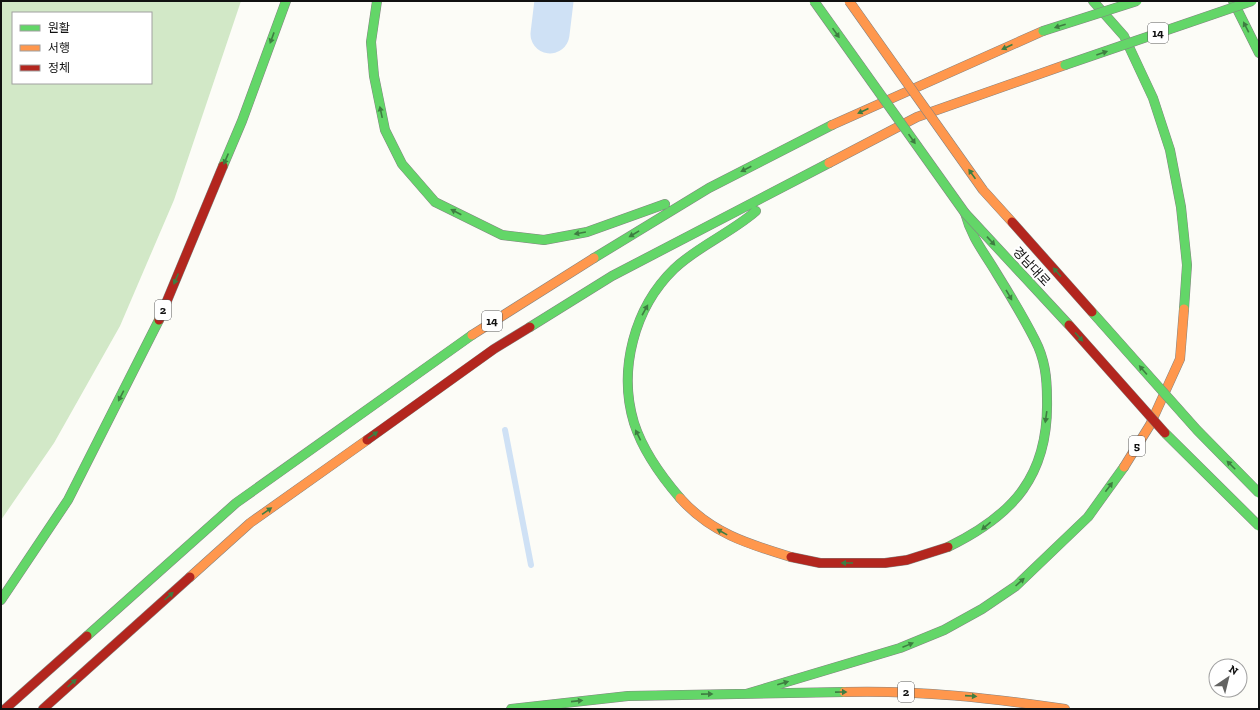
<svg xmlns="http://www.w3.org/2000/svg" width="1260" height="710" viewBox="0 0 1260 710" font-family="'Zilla Slab','Noto Sans KR',serif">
<rect width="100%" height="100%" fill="#fcfcf7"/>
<!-- forest -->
<path fill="#d2e8c7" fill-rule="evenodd" d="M1 1H241L174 200 120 326 54 443 1 520ZM13 13H151V83H13Z"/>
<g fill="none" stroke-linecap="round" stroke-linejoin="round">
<!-- stream -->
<path stroke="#cfe1f5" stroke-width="6" d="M505 430 531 565"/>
<!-- river -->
<path stroke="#cfe1f5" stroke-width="39" d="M550 34 554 1"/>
<defs>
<path id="fast" d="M377 1 371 42 374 76 385 130 402 164 435 202 502 235 544 240 587 232 665 204
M1093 1 1124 36 1153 98 1170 150 1181 207 1187 265 1184 309
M1233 1 1259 53
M223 166 242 121 286 1
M594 258 709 188 832 125
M530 327 612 276 829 163
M680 498C661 476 643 451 634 423 618 370 634 308 674 269 698 246 731 233 756 211
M948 547C1014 515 1049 475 1047 399 1047 378 1045 359 1035 340 1024 318 1010 295 997 274 984 252 972 239 965 213
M1 600 68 500 159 320
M87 636 236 503 472 335
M746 694 900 648 944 630 982 609 1016 586 1088 517 1124 467
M511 709 628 696 844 692"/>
<path id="slow" d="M832 125 1043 31
M829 163 917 117 1065 65
M472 335 594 258
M1124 467 1150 425 1180 359 1184 309
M680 498C711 533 748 544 791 557
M190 577 250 523 367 440
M844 692C920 690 990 698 1065 709"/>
<path id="jam" d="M159 320 223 166
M367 440 494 349 530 327
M791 557 820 563H885L907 560 948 547
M5 709 87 636
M43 709 190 577"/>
</defs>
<!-- fast casing -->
<use href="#fast" stroke="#848482" stroke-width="10"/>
<!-- slow casing -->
<use href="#slow" stroke="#848482" stroke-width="10"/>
<!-- jam casing -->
<use href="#jam" stroke="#848482" stroke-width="10"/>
<!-- fast -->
<use href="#fast" stroke="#63d668" stroke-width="9"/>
<!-- slow -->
<use href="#slow" stroke="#ff974d" stroke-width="9"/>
<!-- jam -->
<use href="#jam" stroke="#b3261e" stroke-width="9"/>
<defs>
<path id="fast-bridge" d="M814 1 965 213 1069 325
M1043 31 1137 1
M1065 65 1252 1
M1092 312 1197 430 1259 493
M1165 433 1259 526"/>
<path id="slow-bridge" d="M849 1 983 190 1012 222"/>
<path id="jam-bridge" d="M1012 222 1092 312
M1069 325 1165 433"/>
</defs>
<!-- fast-bridge casing -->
<use href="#fast-bridge" stroke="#848482" stroke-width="10" stroke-linecap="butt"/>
<!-- slow-bridge casing -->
<use href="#slow-bridge" stroke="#848482" stroke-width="10" stroke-linecap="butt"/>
<!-- jam-bridge casing -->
<use href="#jam-bridge" stroke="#848482" stroke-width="10" stroke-linecap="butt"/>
<!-- fast-bridge -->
<use href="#fast-bridge" stroke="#63d668" stroke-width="9"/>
<!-- slow-bridge -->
<use href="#slow-bridge" stroke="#ff974d" stroke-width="9"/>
<!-- jam-bridge -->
<use href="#jam-bridge" stroke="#b3261e" stroke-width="9"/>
</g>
<!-- one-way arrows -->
<defs><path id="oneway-solid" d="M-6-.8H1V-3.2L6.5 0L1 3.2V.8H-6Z"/></defs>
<g fill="#3e7d41">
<use href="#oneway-solid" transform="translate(1060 26) rotate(162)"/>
<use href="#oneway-solid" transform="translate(1246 27) rotate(-117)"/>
<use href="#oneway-solid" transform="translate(836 33) rotate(55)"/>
<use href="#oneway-solid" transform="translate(272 38) rotate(110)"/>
<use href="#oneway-solid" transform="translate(1007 47) rotate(156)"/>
<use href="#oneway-solid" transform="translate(1102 53) rotate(-19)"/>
<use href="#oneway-solid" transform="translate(863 111) rotate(156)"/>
<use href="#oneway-solid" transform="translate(381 112) rotate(-102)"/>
<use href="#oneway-solid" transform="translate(912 139) rotate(55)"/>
<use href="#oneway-solid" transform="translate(226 159) rotate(113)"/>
<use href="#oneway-solid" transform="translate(746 169) rotate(153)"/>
<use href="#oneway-solid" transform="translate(972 174) rotate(-125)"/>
<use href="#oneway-solid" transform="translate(456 212) rotate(-153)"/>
<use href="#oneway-solid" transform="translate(580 233) rotate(170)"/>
<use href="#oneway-solid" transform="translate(634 234) rotate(149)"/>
<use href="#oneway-solid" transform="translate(991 241) rotate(47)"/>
<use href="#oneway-solid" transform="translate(1057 272) rotate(-132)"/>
<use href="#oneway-solid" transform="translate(176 279) rotate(113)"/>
<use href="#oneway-solid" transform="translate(1009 295) rotate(60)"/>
<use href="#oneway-solid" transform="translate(645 310) rotate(-61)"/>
<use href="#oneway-solid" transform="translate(1079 337) rotate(48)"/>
<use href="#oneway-solid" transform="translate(1143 370) rotate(-131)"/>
<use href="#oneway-solid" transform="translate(121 396) rotate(117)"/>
<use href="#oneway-solid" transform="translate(1046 417) rotate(98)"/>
<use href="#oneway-solid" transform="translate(373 435) rotate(-35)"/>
<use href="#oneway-solid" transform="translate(638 435) rotate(-116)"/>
<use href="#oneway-solid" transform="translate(1231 465) rotate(-135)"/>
<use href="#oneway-solid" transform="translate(1109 487) rotate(-53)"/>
<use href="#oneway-solid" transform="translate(267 511) rotate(-35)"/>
<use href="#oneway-solid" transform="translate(986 526) rotate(140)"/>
<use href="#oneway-solid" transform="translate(722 532) rotate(-151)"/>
<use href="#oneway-solid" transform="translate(847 563) rotate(-180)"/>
<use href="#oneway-solid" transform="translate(1020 582) rotate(-42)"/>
<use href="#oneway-solid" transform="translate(169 596) rotate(-42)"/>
<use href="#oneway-solid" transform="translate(908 645) rotate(-22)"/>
<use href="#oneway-solid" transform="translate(72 683) rotate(-42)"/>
<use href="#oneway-solid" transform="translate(783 683) rotate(-16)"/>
<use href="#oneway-solid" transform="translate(841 692) rotate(-1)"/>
<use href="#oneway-solid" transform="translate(707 694) rotate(-1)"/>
<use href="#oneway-solid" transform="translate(971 696) rotate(4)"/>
<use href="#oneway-solid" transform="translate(577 701) rotate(-6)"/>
</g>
<g text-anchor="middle" stroke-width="4" stroke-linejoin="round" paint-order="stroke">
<!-- shield labels -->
<g fill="#fff" stroke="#585858" stroke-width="1">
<rect x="1148" y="23" width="20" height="20" rx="3"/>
<rect x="155" y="300" width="16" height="20" rx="3"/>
<rect x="482" y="311" width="20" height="20" rx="3"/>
<rect x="1129" y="436" width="16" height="20" rx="3"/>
<rect x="898" y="682" width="16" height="20" rx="3"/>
</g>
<g font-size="12" font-weight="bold" fill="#111">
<text x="1158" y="37">14</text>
<text x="163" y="314">2</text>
<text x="492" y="325">14</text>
<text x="1137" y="450">5</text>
<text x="906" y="696">2</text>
</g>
<!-- street labels -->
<g font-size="13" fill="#111" stroke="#fff">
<text transform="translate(1032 266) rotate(47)" y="5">경남대로</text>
</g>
</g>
<!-- border -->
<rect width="1260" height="710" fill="none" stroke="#111111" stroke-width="4"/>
<!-- legend -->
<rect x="12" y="12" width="140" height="72" fill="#ffffff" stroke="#a0a0a0"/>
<rect x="20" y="25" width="20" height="6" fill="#63d668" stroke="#a0a0a0"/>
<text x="48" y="32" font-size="12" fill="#111111">원활</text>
<rect x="20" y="45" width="20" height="6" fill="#ff974d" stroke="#a0a0a0"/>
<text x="48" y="52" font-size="12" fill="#111111">서행</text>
<rect x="20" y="65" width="20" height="6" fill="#b3261e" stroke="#a0a0a0"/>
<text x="48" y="72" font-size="12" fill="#111111">정체</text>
<!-- north arrow -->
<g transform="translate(1228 678) rotate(35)"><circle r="19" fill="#ffffff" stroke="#a0a0a0"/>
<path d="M0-3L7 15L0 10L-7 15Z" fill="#636362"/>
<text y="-6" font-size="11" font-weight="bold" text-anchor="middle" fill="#111111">N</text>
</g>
</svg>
